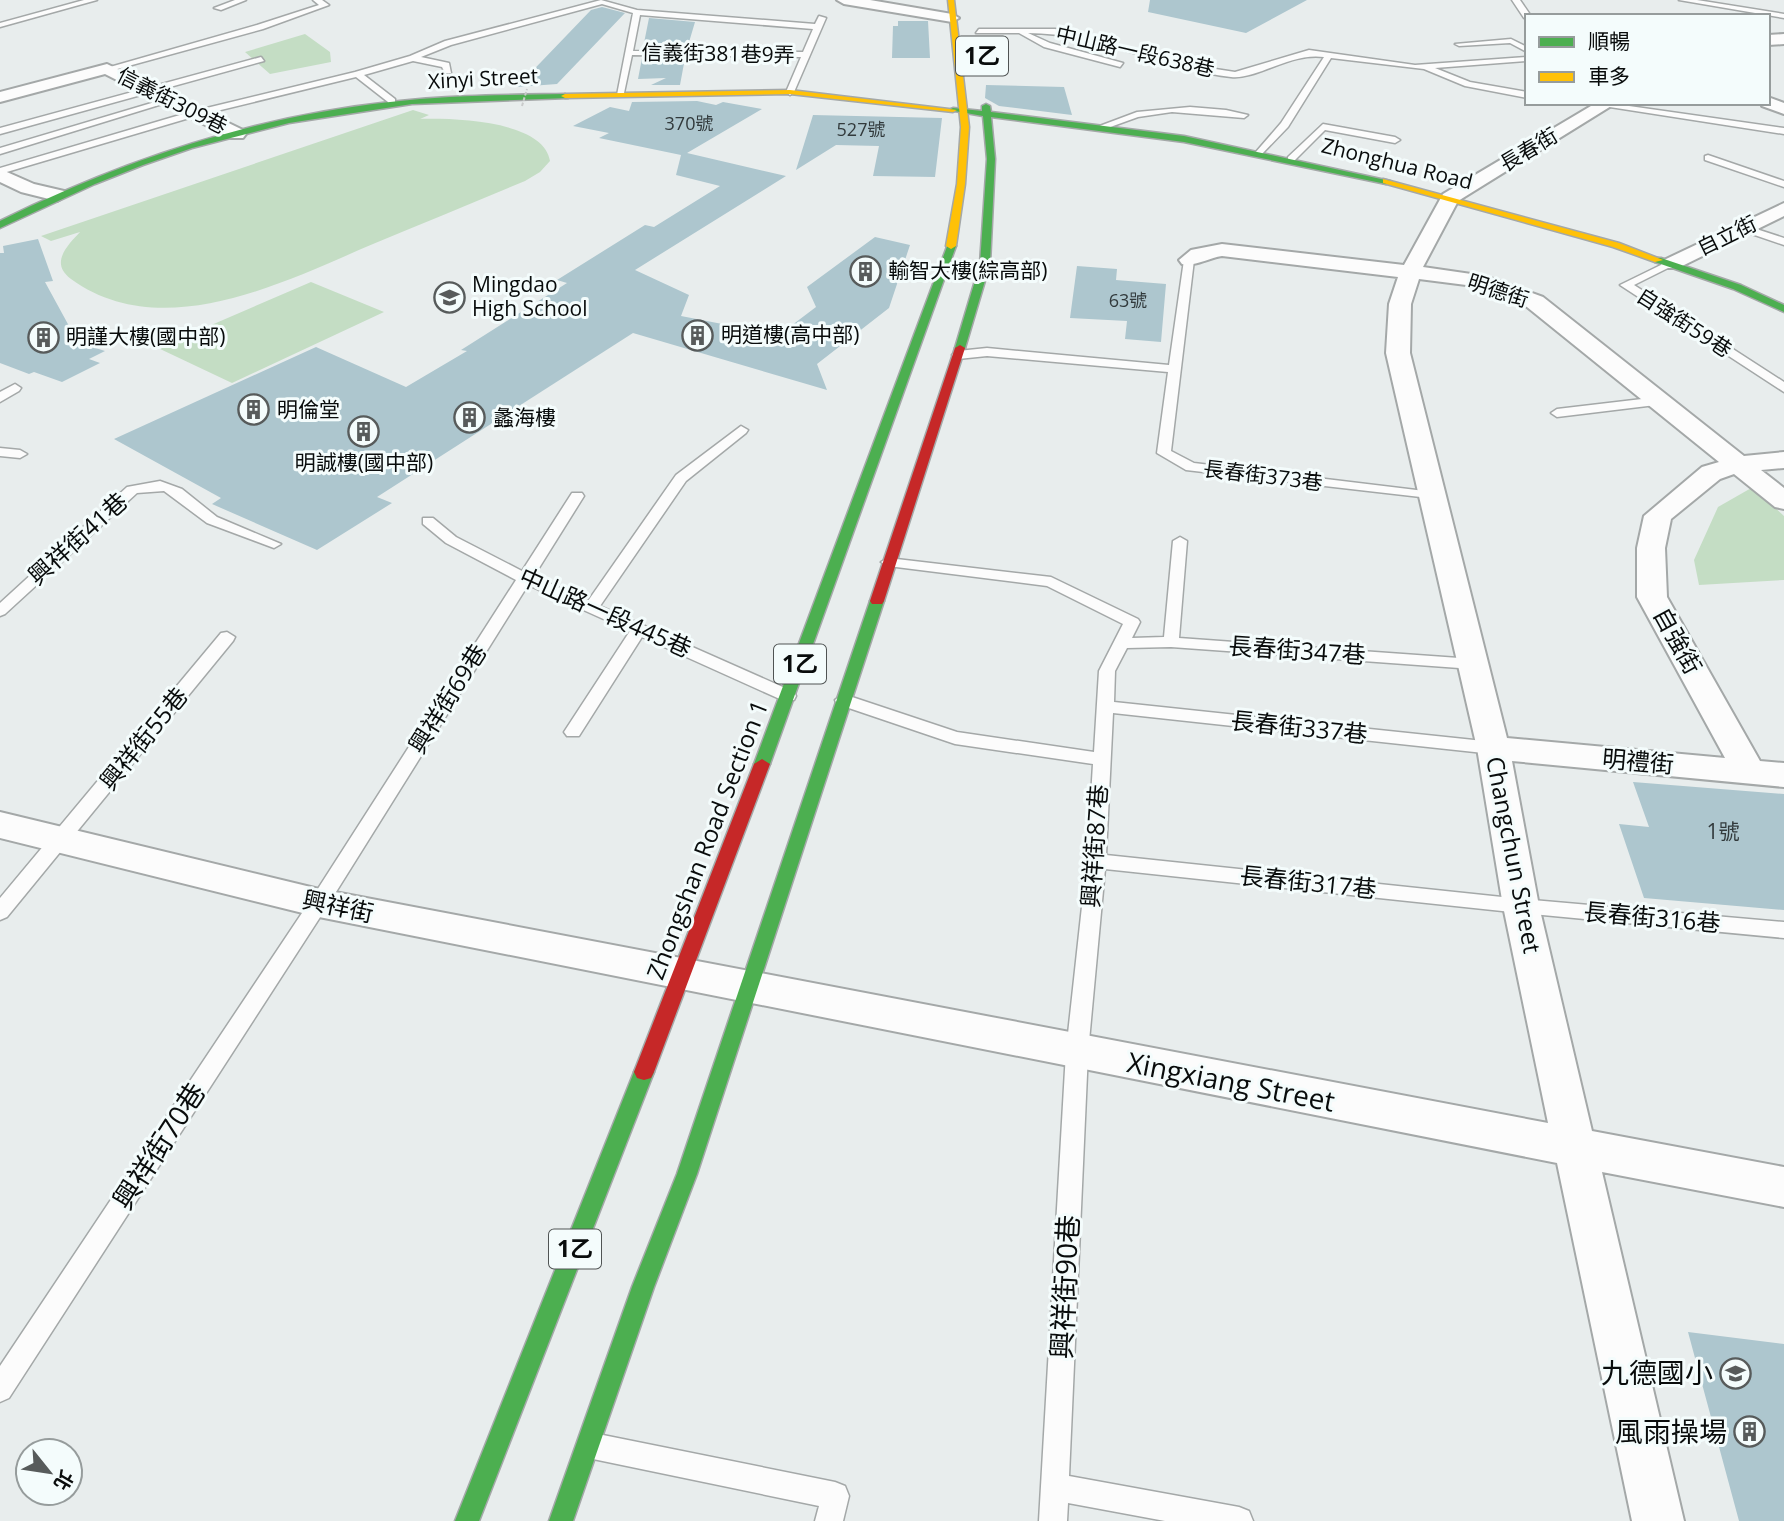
<svg xmlns="http://www.w3.org/2000/svg" width="1784" height="1521" viewBox="0 0 1784 1521" font-family="'Open Sans','Noto Sans TC',sans-serif">
<rect width="100%" height="100%" fill="#e8eded"/>
<!-- green -->
<path fill="#c4ddc4" d="M305 34 330 52 331 62 270 74 245 52Z
M413 110 429 115 420 119C452 118 544 120 550 161L540 172 525 181C474 202 424 223 373 244 284 282 162 345 71 279 49 263 68 245 80 232L51 241 41 236Z
M311 282 384 312 232 383 158 348Z
M1753 487 1784 516V580L1699 585 1694 560 1718 507Z"/>
<!-- building -->
<path fill="#adc6ce" d="M1150 0H1307L1246 33 1148 12Z
M602 7 625 13 557 84 517 87 591 10Z
M649 18 695 22 687 49 643 48Z
M898 21H928L930 58H892L893 26H898Z
M642 58H685L680 85H651L666 78 638 79Z
M986 85 1064 87 1072 115 999 106 985 98Z
M697 101 716 105 723 102 762 109 687 153 786 176 635 270 689 295 681 316 748 329 752 333 771 341 816 307 807 287 875 237 910 245 889 308 817 364 827 390 633 333 377 497 392 503 317 550 212 504 221 498 114 439 316 347 406 387 467 351 461 350 567 283 557 280 645 225 654 227 720 186 676 175 681 155 599 138 609 133 573 126 610 107 629 111 632 102Z
M813 115 942 118 935 177 873 176 879 146 836 145 796 170Z
M38 239 53 281 45 282 69 326 92 334 77 342 105 351 89 359 100 363 62 382 34 372 29 374 0 363V253H4L3 246Z
M1077 266 1117 269 1116 280 1166 284 1161 342 1125 339 1127 321 1070 318Z
M1633 782 1784 794V910L1644 898 1619 824 1649 827Z
M1688 1332 1784 1344V1521H1739Z"/>
<g fill="none" stroke-linecap="round" stroke-linejoin="round">
<defs>
<path id="lane" d="M84 0H97L0 27V23Z
M235 0H246L221 10 214 8Z
M313 0H322L329 5 263 29 110 71 103 69 257 25 319 5Z
M601 0 637 10 815 24 819 16 826 18 794 92 790 95 786 92 801 57 632 55 624 93 617 95 633 13 602 4 451 45 421 57 449 63 451 73H445L442 67 413 61 364 75 395 99V106H389L388 102 356 77 196 116 0 174V168L190 112 355 72 410 56 445 41ZM640 15 813 29 803 52 633 51Z
M1512 0H1520L1531 16 1524 18Z
M1679 0H1697L1784 14V18Z
M979 29H1055L1196 66 1235 72 1309 50 1415 65 1527 57V61L1435 68 1470 82 1527 92V98L1465 86 1424 69 1331 58 1288 127 1260 156 1255 153 1281 123 1324 57C1291 52 1257 80 1231 77 1163 69 1097 33 1028 33L1050 43 1123 63 1120 67 1044 47 1019 33H976Z
M1511 39 1527 47V52L1510 43 1459 46 1455 44Z
M261 57 264 61 0 134V128Z
M165 99 172 101 0 154V148Z
M1584 103H1608L1784 128V134Z
M1190 107 1226 110 1248 115 1244 118 1172 112 1138 117 1102 130 1097 127 1137 112Z
M1323 124 1395 137 1400 140 1395 143 1325 130 1294 161H1288V157Z
M1708 155 1784 181V187L1705 160V156Z
M1744 225 1784 238V245L1740 230 1739 228Z
M1189 257 1194 260 1171 451 1194 463 1433 492 1438 493V499L1186 470 1157 453 1168 372 987 356 958 359 952 355 958 351 987 348 1169 365 1184 260Z
M1667 262 1676 264 1634 285 1784 382V392L1620 285Z
M15 384 21 388 19 391 0 402V392Z
M1659 397 1665 401 1664 404 1557 417 1551 413 1557 409Z
M741 426 748 430 746 433 686 481 600 606 794 692 796 696 794 700H782L642 637 579 736H567L564 732 630 631 528 585 326 908 9 1398 0 1402V1366L312 898 516 580 446 543 423 524V518H433L456 537 522 571 572 493H582L584 496 534 576 588 601 676 475Z
M0 448 20 450 27 454 20 458 0 456Z
M160 481 182 489 217 517 281 544 274 548 207 523 164 491 137 493 5 614 0 616V603L127 487Z
M1180 537 1187 541 1179 638 1473 659 1481 664 1473 669 1171 647 1127 648 1115 671 1114 702 1493 742 1502 748 1493 754 1113 713 1106 855 1521 899 1784 922V938L1521 913 1105 869 1088 1052 1069 1476 1239 1507 1249 1511 1253 1521H1165L1068 1503 1067 1521H1039L1066 1052 1087 861 1093 764 955 744 837 704 835 700 843 694 957 732 1094 752 1099 671 1123 624 1047 586 888 566 881 562 888 558 1051 577 1138 619 1140 622 1132 638 1164 637 1173 541Z
M227 632 235 637 233 641 7 917 0 920V898L221 633Z
M593 1433 835 1482 845 1486 849 1496 843 1521H815L819 1506 593 1459 584 1455 580 1446 584 1437Z"/>
<path id="street" d="M837 0H870L952 14 959 18 952 22 844 4Z
M1784 34V44L1768 45V35Z
M107 64 243 130 246 134 243 138H231L105 74 0 102V92Z
M1768 97 1784 103V114L1762 106 1761 103H1768Z
M1596 103H1616L1458 201 1423 267 1485 276 1543 297 1744 456 1784 452V468L1761 470 1784 488V509L1775 507 1734 474 1720 479 1671 519 1665 548 1667 597 1760 761 1784 763V787L1512 761 1539 906 1592 1131 1784 1167V1207L1602 1172 1684 1521H1632L1557 1163 319 917 0 838V812L319 889 1548 1123 1503 906 1477 748 1386 353 1389 304 1398 277 1222 256C1209 258 1194 267 1182 264L1179 260 1191 250 1222 244 1404 265 1443 194ZM1419 279 1474 286 1527 307 1719 462 1702 467 1644 516 1637 548V597L1725 758 1507 738 1410 353 1411 304Z
M0 169 34 184 64 191 67 195 57 201 21 192 0 182Z
M1784 203V216L1678 268H1664L1661 264 1664 260Z"/>
<path id="fast" d="M565 94 568 98 412 104 289 123 192 148 143 165 95 184 0 228V221C123 160 253 117 390 102 448 95 507 95 565 94Z
M986 104 990 106 991 112 1184 136 1390 181 1386 184 1184 142 991 117 995 159 990 264 965 348 960 351 955 348 980 264 987 159 983 116 949 110 953 108 982 111V106Z
M948 244 956 246 770 764 762 769 756 768 754 764Z
M1655 258H1661L1741 285 1784 305V312L1733 289 1655 262Z
M877 597 884 601 697 1174 654 1287 573 1521H549L632 1287 677 1174 870 601Z
M644 1064 651 1066 654 1072 479 1521H455L634 1072 637 1066Z"/>
<path id="slow" d="M948 0H954L969 127 965 184 956 246 951 249 946 246 957 184 961 127Z
M790 90 957 110 953 112 790 94 565 98 561 96 565 94Z
M1383 179 1619 243 1663 260 1655 262 1613 247 1383 183Z"/>
<path id="jam" d="M960 345 965 348 884 601 882 604H872L870 601 955 348Z
M762 759 770 764 654 1072 651 1078 644 1080 637 1078 634 1072 754 764Z"/>
</defs>
<!-- lane casing -->
<use href="#lane" stroke="#a4a8a8" stroke-width="3"/>
<!-- street casing -->
<use href="#street" stroke="#a4a8a8" stroke-width="4"/>
<!-- fast casing -->
<use href="#fast" stroke="#a4a8a8" stroke-width="3"/>
<!-- slow casing -->
<use href="#slow" stroke="#a4a8a8" stroke-width="3"/>
<!-- jam casing -->
<use href="#jam" stroke="#a4a8a8" stroke-width="3"/>
<!-- lane -->
<use href="#lane" fill="#fcfcfc" fill-rule="evenodd"/>
<!-- street -->
<use href="#street" fill="#fcfcfc" fill-rule="evenodd"/>
<!-- fast -->
<use href="#fast" fill="#4caf50" fill-rule="evenodd"/>
<!-- slow -->
<use href="#slow" fill="#ffc107" fill-rule="evenodd"/>
<!-- jam -->
<use href="#jam" fill="#c62828" fill-rule="evenodd"/>
<!-- path-bridge -->
<path stroke="#c9cbcb" stroke-width="2" stroke-dasharray="3.5 2" stroke-linecap="butt" d="M522 106 527 89"/>
</g>
<!-- icons -->
<defs>
<symbol id="building-ring" viewBox="-11 -11 22 22"><circle r="9.5" fill="#f4fcfc" stroke="#575b5b" stroke-width="1.5"/><path d="M-4-6H4V6H1V3H-1V6H-4ZM-2.5-4.3h1.7v1.8h-1.7ZM.8-4.3h1.7v1.8H.8ZM-2.5-1h1.7V.8h-1.7ZM.8-1h1.7V.8H.8Z" fill="#575b5b"/></symbol>
<symbol id="school-ring" viewBox="-11 -11 22 22"><circle r="9.5" fill="#f4fcfc" stroke="#575b5b" stroke-width="1.5"/><path d="M0-5L7-2L0 1L-7-2ZM-4 1L0 2.5L4 1V4Q0 6-4 4Z" fill="#575b5b"/></symbol>
</defs>
<g fill-rule="evenodd">
<use href="#building-ring" x="848" y="254" width="35" height="35"/>
<use href="#school-ring" x="432" y="280" width="35" height="35"/>
<use href="#building-ring" x="680" y="318" width="35" height="35"/>
<use href="#building-ring" x="26" y="320" width="35" height="35"/>
<use href="#building-ring" x="236" y="392" width="35" height="35"/>
<use href="#building-ring" x="452" y="400" width="35" height="35"/>
<use href="#building-ring" x="346" y="414" width="35" height="35"/>
<use href="#school-ring" x="1718" y="1356" width="35" height="35"/>
<use href="#building-ring" x="1732" y="1414" width="35" height="35"/>
</g>
<g text-anchor="middle" stroke-width="6" stroke-linejoin="round" paint-order="stroke">
<!-- far-number labels -->
<g font-size="18" fill="#323a3c">
<text x="689" y="130">370號</text>
<text x="861" y="136">527號</text>
<text x="1128" y="307">63號</text>
</g>
<!-- far-street labels -->
<g font-size="21" fill="#090c0c" stroke="#f4fcfc">
<text transform="translate(1135 52) rotate(13)" y="7">中山路一段638巷</text>
<text transform="translate(718 54) rotate(1)" y="7">信義街381巷9弄</text>
<text transform="translate(483 79) rotate(-3)" y="7">Xinyi Street</text>
<text transform="translate(172 101) rotate(27)" y="7">信義街309巷</text>
<text transform="translate(1529 150) rotate(-31)" y="7">長春街</text>
<text transform="translate(1397 164) rotate(14)" y="7">Zhonghua Road</text>
<text transform="translate(1727 236) rotate(-26)" y="7">自立街</text>
<text transform="translate(1498 291) rotate(18)" y="7">明德街</text>
<text transform="translate(1684 323) rotate(33)" y="7">自強街59巷</text>
<text transform="translate(1263 476) rotate(7)" y="7">長春街373巷</text>
</g>
<!-- far-poi labels -->
<g font-size="21" fill="#090c0c" stroke="#f4fcfc" text-anchor="start">
<text x="888" y="278">輸智大樓(綜高部)</text>
<text x="472" y="292">Mingdao<tspan x="472" dy="24">High School</tspan></text>
<text x="721" y="342">明道樓(高中部)</text>
<text x="66" y="344">明謹大樓(國中部)</text>
<text x="277" y="417">明倫堂</text>
<text x="493" y="425">蠡海樓</text>
<text x="364" y="470" text-anchor="middle">明誠樓(國中部)</text>
</g>
<!-- number labels -->
<g font-size="21" fill="#323a3c">
<text x="1723" y="839">1號</text>
</g>
<!-- shield labels -->
<g fill="#f4fcfc" stroke="#505454" stroke-width="2">
<rect x="956" y="36.5" width="52" height="39" rx="5"/>
<rect x="774" y="644.5" width="52" height="39" rx="5"/>
<rect x="549" y="1229.5" width="52" height="39" rx="5"/>
</g>
<g font-size="23" font-weight="bold" fill="#090c0c">
<text x="982" y="64">1乙</text>
<text x="800" y="672">1乙</text>
<text x="575" y="1257">1乙</text>
</g>
<!-- street labels -->
<g font-size="24" fill="#090c0c" stroke="#f4fcfc">
<text transform="translate(78 539) rotate(-42)" y="8">興祥街41巷</text>
<text transform="translate(605 613) rotate(24)" y="8">中山路一段445巷</text>
<text transform="translate(1677 641) rotate(61)" y="8">自強街</text>
<text transform="translate(1297 651) rotate(4)" y="8">長春街347巷</text>
<text transform="translate(448 699) rotate(-58)" y="8">興祥街69巷</text>
<text transform="translate(1299 728) rotate(6)" y="8">長春街337巷</text>
<text transform="translate(144 739) rotate(-51)" y="8">興祥街55巷</text>
<text transform="translate(1638 762) rotate(5)" y="8">明禮街</text>
<text transform="translate(708 840) rotate(-69)" y="8">Zhongshan Road Section 1</text>
<text transform="translate(1095 846) rotate(-86)" y="8">興祥街87巷</text>
<text transform="translate(1513 855) rotate(79)" y="8">Changchun Street</text>
<text transform="translate(1308 883) rotate(6)" y="8">長春街317巷</text>
<text transform="translate(338 907) rotate(12)" y="8">興祥街</text>
<text transform="translate(1652 918) rotate(5)" y="8">長春街316巷</text>
</g>
<!-- near-street labels -->
<g font-size="28" fill="#090c0c" stroke="#f4fcfc">
<text transform="translate(1231 1082) rotate(11)" y="10">Xingxiang Street</text>
<text transform="translate(159 1146) rotate(-57)" y="10">興祥街70巷</text>
<text transform="translate(1065 1287) rotate(-87)" y="10">興祥街90巷</text>
</g>
<!-- near-poi labels -->
<g font-size="28" fill="#090c0c" stroke="#f4fcfc" text-anchor="end">
<text x="1713" y="1383">九德國小</text>
<text x="1727" y="1442">風雨操場</text>
</g>
</g>
<!-- legend -->
<rect x="1525" y="14" width="245" height="91" fill="#f4fcfc" stroke="#969c9c" stroke-width="2"/>
<rect x="1539" y="37" width="35" height="10" fill="#4caf50" stroke="#969c9c" stroke-width="2"/>
<text x="1588" y="49" font-size="21" fill="#090c0c">順暢</text>
<rect x="1539" y="72" width="35" height="10" fill="#ffc107" stroke="#969c9c" stroke-width="2"/>
<text x="1588" y="84" font-size="21" fill="#090c0c">車多</text>
<!-- north arrow -->
<g transform="translate(49 1472) rotate(120)"><circle r="33" fill="#f4fcfc" stroke="#969c9c" stroke-width="2"/>
<path d="M0-5L12 26L0 18L-12 26Z" fill="#575b5b"/>
<text y="-10" font-size="19" font-weight="bold" text-anchor="middle" fill="#090c0c">北</text>
</g>
</svg>
